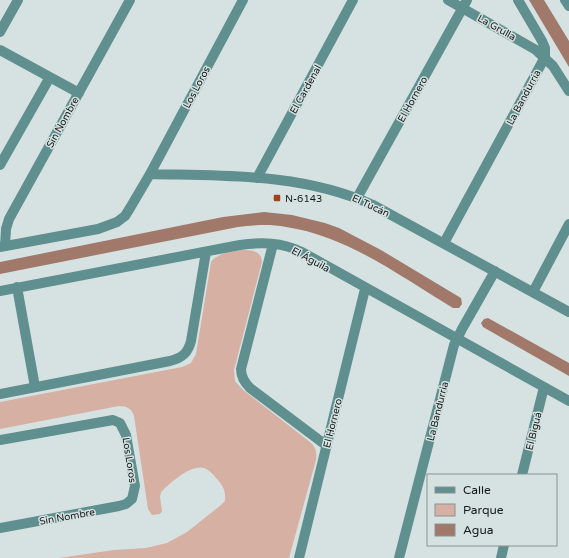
<svg xmlns="http://www.w3.org/2000/svg" width="569" height="558" viewBox="0 0 569 558" font-family="'Varela Round',sans-serif">
<rect width="100%" height="100%" fill="#d6e2e2"/>
<!-- green -->
<path fill="#d6b0a2" d="M241 250C251 250 261 250 262 262L234 370 235 381 243 390 310 442C316 447 317 453 316 460L289 558H59L114 550 146 548 167 543 187 532 221 505 225 501C226 491 223 485 216 478 213 474 209 470 204 468 191 464 170 483 161 492L160 497 162 511 160 514 152 515 148 509 134 416C132 409 127 406 119 406L0 429V402L182 367 191 363 196 354 211 262C217 253 231 252 241 250Z"/>
<!-- water -->
<path fill="#a1796b" d="M529 0H544L569 41V67Z
M264 212 292 215 325 223 339 228 381 250 461 298 462 304 459 308H453C401 277 348 236 286 227 270 224 254 225 238 227L0 274V262L223 217Z
M488 318 569 363V376L483 327 481 323 484 319Z"/>
<g fill="none" stroke-linecap="round" stroke-linejoin="round">
<!-- minor -->
<path stroke="#5f8f8e" stroke-width="10" d="M448 0 536 50 553 66 569 91
M565 0 569 6
M0 32 18 0
M0 50 79 93
M0 165 50 77
M150 174C226 176 302 173 373 205L569 312
M257 178 353 0
M357 198 467 0
M444 243 545 57V48L542 41 518 0
M273 244 241 369C241 377 244 382 250 388L327 446
M5 246 6 229 9 219 130 0
M0 247 98 229 117 222 125 216 130 208 150 174 243 0
M17 287 35 387
M0 291 240 245C262 242 281 242 302 252L569 401
M533 292 569 224
M0 394 170 361C182 358 188 353 191 341L206 252
M0 440 113 420 120 423 126 435 135 486 132 499 126 504 119 506 0 528
M522 475 544 387
M299 558 365 289
M399 558 454 345 462 329 495 271
M501 558 504 545"/>
</g>
<!-- markers -->
<rect fill="#a74118" stroke="#d6e2e2" stroke-width="1.5" x="273" y="194" width="8" height="8" rx="2"/>
<g text-anchor="middle" stroke-width="3" stroke-linejoin="round" paint-order="stroke">
<!-- street labels -->
<g font-size="10" fill="#151919" stroke="#d6e2e2">
<text transform="translate(497 27) rotate(29)" y="4">La Grulla</text>
<text transform="translate(196 87) rotate(-62)" y="4">Los Loros</text>
<text transform="translate(305 89) rotate(-61)" y="4">El Cardenal</text>
<text transform="translate(523 97) rotate(-62)" y="4">La Bandurria</text>
<text transform="translate(412 99) rotate(-61)" y="4">El Hornero</text>
<text transform="translate(62 122) rotate(-61)" y="4">Sin Nombre</text>
<text transform="translate(371 205) rotate(25)" y="4">El Tucán</text>
<text transform="translate(311 259) rotate(28)" y="4">El Águila</text>
<text transform="translate(437 411) rotate(-76)" y="4">La Bandurria</text>
<text transform="translate(332 423) rotate(-76)" y="4">El Hornero</text>
<text transform="translate(533 431) rotate(-76)" y="4">El Biguá</text>
<text transform="translate(130 460) rotate(81)" y="4">Los Loros</text>
<text transform="translate(67 516) rotate(-10)" y="4">Sin Nombre</text>
</g>
<!-- poi labels -->
<g font-size="10" fill="#151919" stroke="#d6e2e2" text-anchor="start">
<text x="285" y="202">N-6143</text>
</g>
</g>
<!-- legend -->
<rect x="427" y="474" width="130" height="72" fill="#d6e2e2" stroke="#899292"/>
<rect x="435" y="487" width="20" height="6" fill="#5f8f8e" stroke="#899292"/>
<text x="463" y="494" font-size="12" fill="#151919">Calle</text>
<rect x="435" y="504" width="20" height="12" fill="#d6b0a2" stroke="#899292"/>
<text x="463" y="514" font-size="12" fill="#151919">Parque</text>
<rect x="435" y="524" width="20" height="12" fill="#a1796b" stroke="#899292"/>
<text x="463" y="534" font-size="12" fill="#151919">Agua</text>
</svg>
